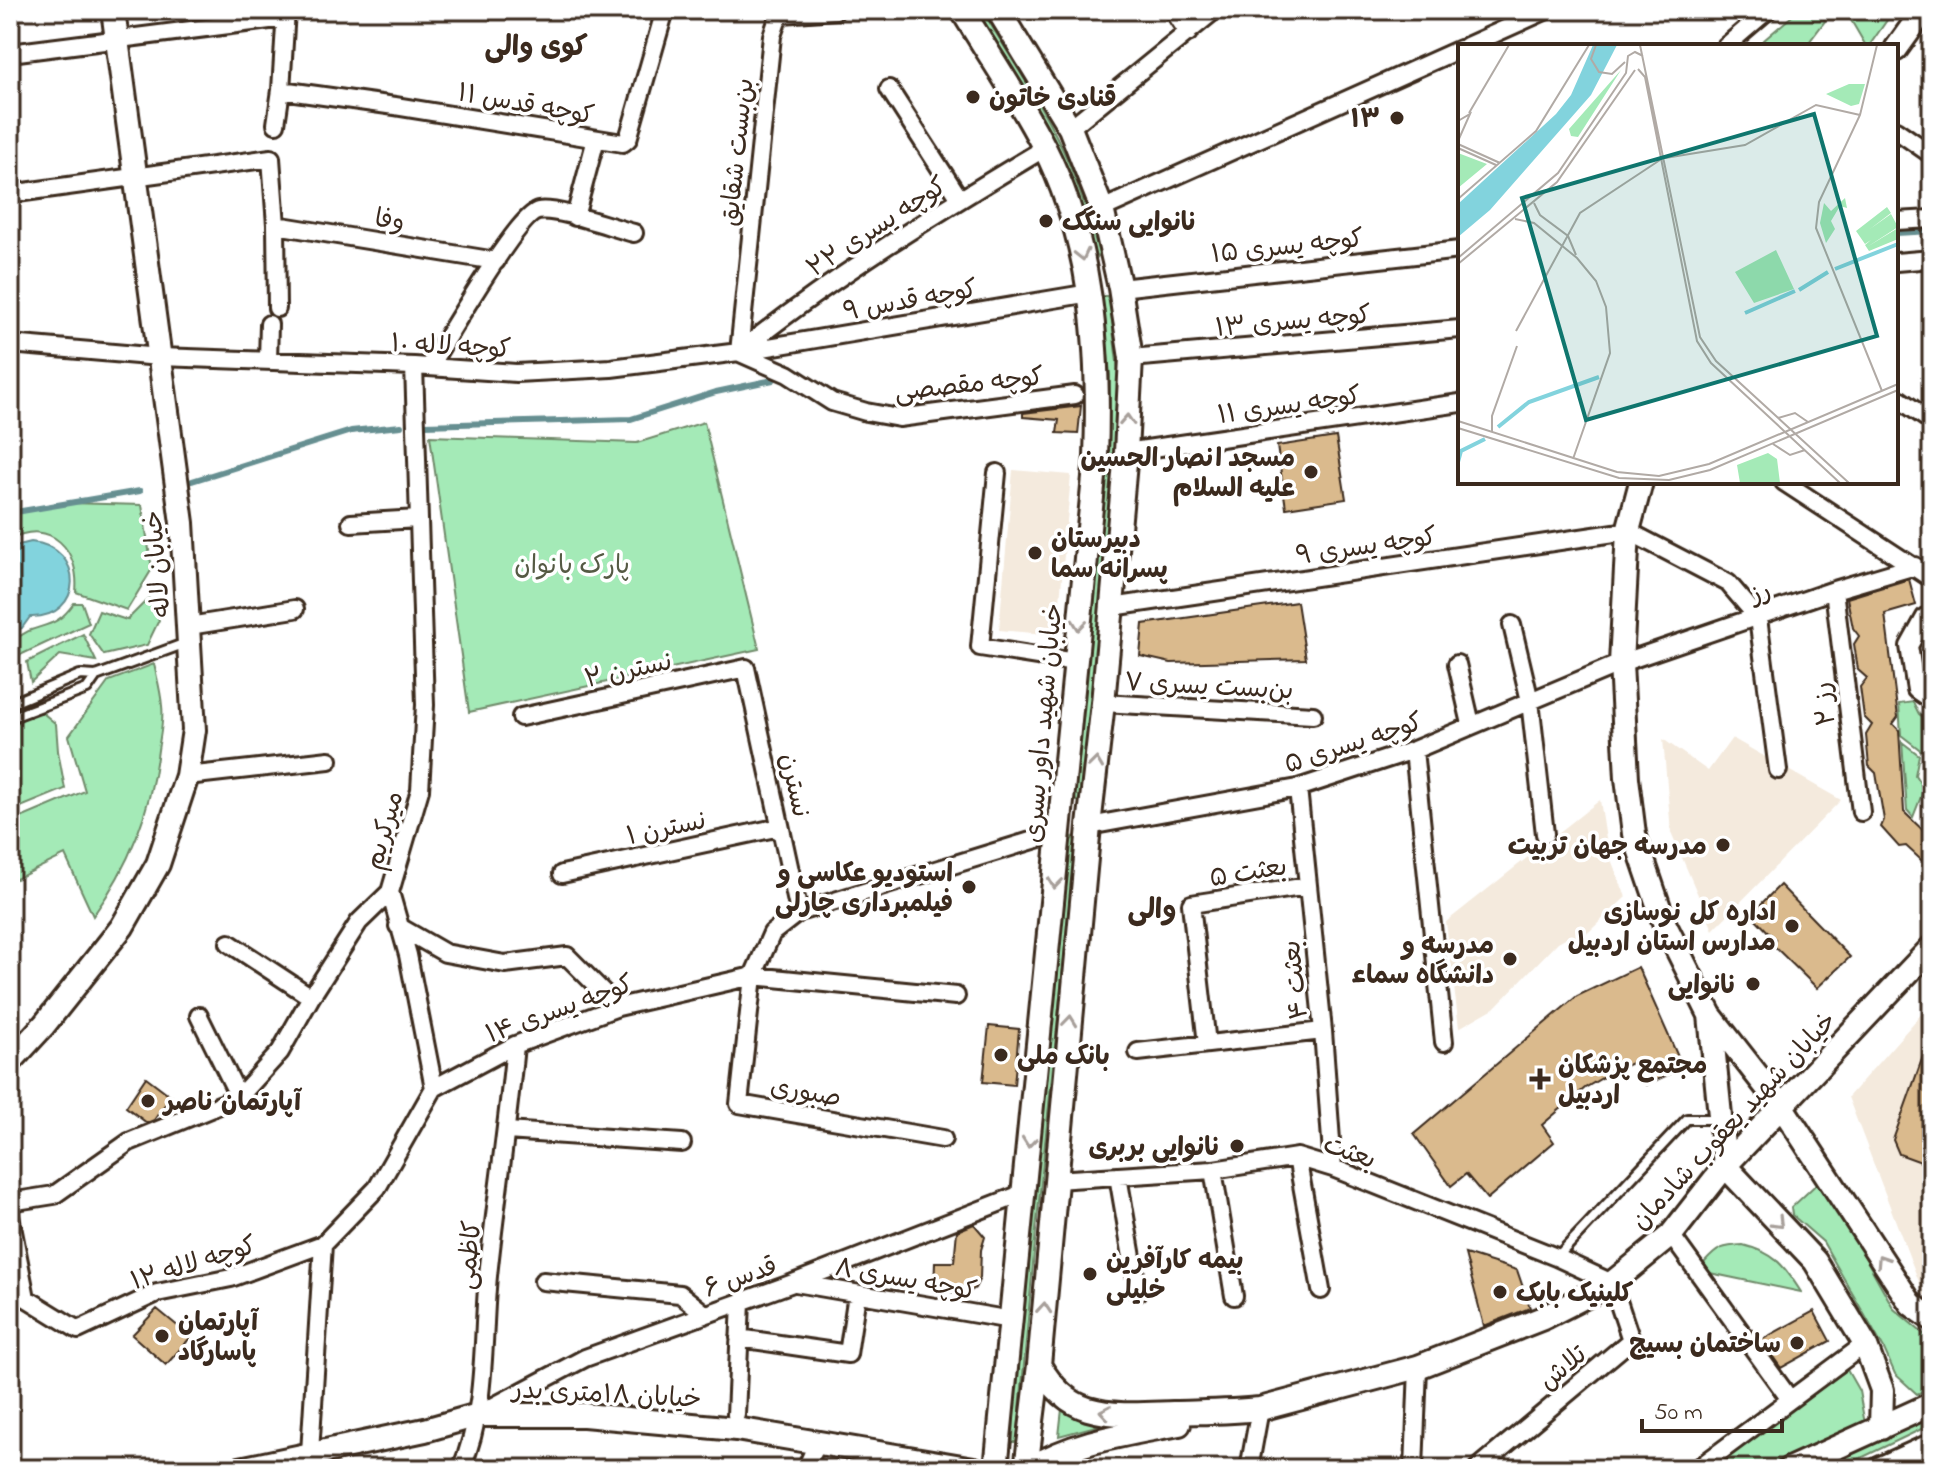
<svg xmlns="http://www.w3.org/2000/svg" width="1942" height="1479" viewBox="0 0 1942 1479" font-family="'Indie Flower','Playpen Sans Arabic',sans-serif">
<rect width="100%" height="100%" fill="#fff"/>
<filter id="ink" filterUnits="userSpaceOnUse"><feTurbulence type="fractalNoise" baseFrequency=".0125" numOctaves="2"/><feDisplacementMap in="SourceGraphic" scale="16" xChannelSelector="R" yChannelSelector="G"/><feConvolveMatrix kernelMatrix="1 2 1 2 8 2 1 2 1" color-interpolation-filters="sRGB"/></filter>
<g filter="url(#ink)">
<!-- built -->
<path fill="#f4eadd" d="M1013 470 1071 475 1057 635 999 630Z
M1732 738 1841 800 1713 930 1671 832 1663 739 1708 771Z
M1600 800 1608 852 1626 897 1575 945 1567 937 1558 942 1494 1008 1459 1028 1446 922Z
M1932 1002V1298L1924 1295 1848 1097Z"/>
<!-- green -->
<path fill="#a4eab7" stroke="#708a6a" stroke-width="2" d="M972 10H982C1011 59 1045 108 1068 161 1081 191 1091 223 1099 254L1096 259 1092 257Z
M1799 10H1821L1825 21 1806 46H1757Z
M1845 10H1894L1869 46H1866Z
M1102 296H1107L1110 304 1118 371 1115 453 1082 792 1079 801H1076L1074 794 1081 707 1086 681 1108 453 1110 375Z
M704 422 759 649 469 712 430 436 637 443Z
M68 503 142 505 152 569 127 610 76 592C80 550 51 518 10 539V513Z
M149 598 159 620 147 645 104 655 89 634 99 611 127 620Z
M74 603H82L89 623 18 656 14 638C20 637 25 632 31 630 52 623 60 623 74 603Z
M83 634 96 661 60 655 31 682 27 662Z
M154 664C157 678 161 692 162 706 164 720 160 736 158 750 150 812 130 865 93 916L65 855 10 882V837L16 820 85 791 69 736 109 681Z
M1913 702 1919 714 1932 723V747L1923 752 1901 735 1899 704Z
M32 710 44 714 56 724 58 751 65 789 11 811 10 744 14 739 16 724Z
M1902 742 1919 755 1915 775 1924 789 1913 817 1907 810Z
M1073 837 1076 842 1036 1230 1017 1442H1013L1016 1363 1068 846Z
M1825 1176 1852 1234 1894 1309 1932 1341V1387L1917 1394 1895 1374 1884 1349 1823 1242 1792 1215 1791 1208Z
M1743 1245C1775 1253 1784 1265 1801 1292L1710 1273 1704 1263C1718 1247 1723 1246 1743 1245Z
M1847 1370 1859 1391 1865 1424 1815 1443 1762 1469H1710Z
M1062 1409 1079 1417 1136 1422 1096 1426 1059 1436Z
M1932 1416V1424L1838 1469H1820Z"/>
<!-- water -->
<path fill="#82d3dd" stroke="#668f91" stroke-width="2" d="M31 542C87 547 84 619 30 617L22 628 10 633V552L19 545Z"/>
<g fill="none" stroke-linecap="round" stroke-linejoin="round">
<!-- stream -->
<path stroke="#668f91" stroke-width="6" d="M1896 233 1932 231
M425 425 631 419 716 392 773 380
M192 481 351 431 401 426
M10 513 140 491"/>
</g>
<!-- building -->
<path fill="#daba8d" stroke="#3b2a1e" stroke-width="2" d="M1081 406 1078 434 1057 433 1059 420 1023 417V413Z
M1336 437 1346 499 1286 508 1277 446Z
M1909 579 1916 605 1885 614 1898 717 1893 724 1899 730 1904 812 1932 839V870L1906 846 1899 847 1881 827 1884 820 1876 773 1869 766 1866 735 1872 725 1864 717 1860 687 1867 678 1858 670 1854 644 1859 636 1853 628 1847 598Z
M1297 602 1306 659 1171 663 1140 656 1143 624Z
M1780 885 1850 957 1817 988 1771 943 1775 939 1751 914Z
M1638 967 1683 1068 1646 1085 1636 1061 1612 1072 1585 1088 1542 1125 1554 1142 1487 1199 1466 1174 1451 1186 1414 1134 1577 996Z
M989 1026 1019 1029 1014 1085 983 1082Z
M1930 1037 1932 1038V1166L1899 1154 1893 1140Z
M146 1077 171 1096 154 1120 147 1123 126 1107Z
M974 1224 985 1237 981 1250 980 1278 975 1288 967 1294 934 1290 935 1262H954L957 1231Z
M1465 1254 1517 1270 1530 1308 1484 1326Z
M157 1309 191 1337 166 1365 132 1335Z
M1814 1311 1830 1341 1781 1368 1761 1340Z"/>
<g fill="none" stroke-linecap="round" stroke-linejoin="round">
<defs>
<path id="lane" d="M10 704 80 675 96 676 186 643
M10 718 87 689 96 676
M1557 1257 1687 1119H1720"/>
<path id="street" d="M1173 10 1188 33
M1467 46 1547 10
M1726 46 1768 10
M10 53 285 18
M889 89 960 199
M281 90 395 106 623 143 628 139 665 10
M276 124 281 90 286 10
M1070 128 1215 10
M1896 130 1932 155
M10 194 271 158 276 225 277 308
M1102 209 1460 49
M575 217 596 139
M1896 221 1932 219
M276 225 496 261
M1896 262 1932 259
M1120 288 1460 250
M10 344 160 357 414 366 516 373 611 368 739 352 1090 293
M740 351C835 275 940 211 1045 148
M739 352 772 36 777 21 782 14 836 10
M740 353 788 374 832 402 866 412 899 418 1075 395
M1131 358 1460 329
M268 360 269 324
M429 367C444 343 518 215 538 211 557 207 613 228 634 233
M1896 397 1932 422
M1126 452 1460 403
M997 473 980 647 1075 662
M1784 482 1932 579
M351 523 418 519
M1834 590 1861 812
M1112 607 1628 531 1728 583 1758 618 1778 770
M1925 617 1909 646 1916 690 1932 701
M1512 625 1530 701 1545 834
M189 626 295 609
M1457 664 1471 724
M1103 703 1313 715
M521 717 746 668 799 912
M1414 750 1444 1042
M187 776 329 760
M1298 788 1323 1031 1333 1168
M1089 826 1298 788 1414 750 1621 663 1834 590 1915 566
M562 874 780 827
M390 892 408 955 434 1088
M398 926 445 953 505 964 567 956 618 1007
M229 943 311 997
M199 1016 239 1097
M1207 1044 1191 904 1308 886
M1138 1052 1323 1031
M507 1131 682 1143
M943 1139 739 1104 753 976 956 996
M1297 1157 1321 1290
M1213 1170 1234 1296
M1118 1176 1138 1292
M1055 1180 1213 1170 1297 1157 1333 1168 1556 1257 1612 1283 1631 1340 1477 1469
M10 1202 54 1195 129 1142 239 1097 280 1052 311 997 359 922 390 892 420 790 425 705 414 366
M10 1216 26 1298 78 1330 157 1293 231 1278 323 1244
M1671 1235 1789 1398
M543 1281 680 1294 705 1314
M796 1283 1011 1320
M739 1338 848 1354 857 1294
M479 1414 585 1358 793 1283 1024 1193
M736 1415 741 1302
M310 1453 323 1244 377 1188 434 1088 515 1045 618 1007 753 976 772 933 799 912 1060 832
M461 1469C487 1410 482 1340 488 1276 496 1199 508 1122 515 1045
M806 1469 818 1441
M1249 1469 1260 1409
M1414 1469 1418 1367
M1697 1469 1865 1344"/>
<path id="secondary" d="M962 10C989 55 1020 100 1044 147 1093 244 1100 350 1096 457L996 1469
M998 10 1070 128 1102 209 1120 288 1131 358 1126 452 1103 703 1089 826 1039 1365 1026 1469
M1896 49 1924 10
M1641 482 1628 531 1621 663 1627 778 1634 834 1665 925 1710 1015 1782 1107 1911 1304 1932 1319
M1710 1015 1725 1166 1815 1261 1865 1344 1882 1390 1881 1428
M10 1062 44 1025 122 927 158 864 187 776 194 730 182 523 113 10
M1039 1365C1050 1384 1065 1402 1088 1409 1115 1417 1145 1414 1173 1413 1202 1412 1231 1412 1260 1409L1418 1367 1543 1318 1612 1283 1671 1235 1725 1166 1932 947
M240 1469 425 1430 478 1415H584L736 1429 974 1469
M1029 1469C1073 1441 1128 1434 1179 1424
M1789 1469 1932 1404
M1879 1469 1932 1445"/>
</defs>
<!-- lane casing -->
<use href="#lane" stroke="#3b2a1e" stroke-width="14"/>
<!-- street casing -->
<use href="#street" stroke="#3b2a1e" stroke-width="22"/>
<!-- secondary casing -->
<use href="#secondary" stroke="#3b2a1e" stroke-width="28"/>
<!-- lane -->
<use href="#lane" stroke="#fff" stroke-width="8"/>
<!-- street -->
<use href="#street" stroke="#fff" stroke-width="16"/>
<!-- secondary -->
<use href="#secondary" stroke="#fff" stroke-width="22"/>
</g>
<!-- one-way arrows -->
<defs><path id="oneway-chevron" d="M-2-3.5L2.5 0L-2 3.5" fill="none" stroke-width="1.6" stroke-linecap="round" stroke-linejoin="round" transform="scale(2)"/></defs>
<g stroke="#a79f9a">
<use href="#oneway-chevron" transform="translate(1082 255) rotate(77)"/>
<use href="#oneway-chevron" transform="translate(1127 420) rotate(-87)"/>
<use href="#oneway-chevron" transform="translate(1079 625) rotate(96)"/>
<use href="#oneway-chevron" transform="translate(1096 763) rotate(-83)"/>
<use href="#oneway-chevron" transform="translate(1055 883) rotate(96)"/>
<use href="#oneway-chevron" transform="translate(1070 1021) rotate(-84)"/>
<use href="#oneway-chevron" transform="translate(1029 1142) rotate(96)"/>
<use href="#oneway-chevron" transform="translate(1778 1223) rotate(45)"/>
<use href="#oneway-chevron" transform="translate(1882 1260) rotate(-123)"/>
<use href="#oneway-chevron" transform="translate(1044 1308) rotate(-85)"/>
<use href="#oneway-chevron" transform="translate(1105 1412) rotate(-170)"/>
</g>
</g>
<!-- markers -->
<g fill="#3b2a1e" stroke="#fff" stroke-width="3">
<circle cx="973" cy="97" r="8"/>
<circle cx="1397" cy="118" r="8"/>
<circle cx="1046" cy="221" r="8"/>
<circle cx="1311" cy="472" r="8"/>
<circle cx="1035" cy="553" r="8"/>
<circle cx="1723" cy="845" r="8"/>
<circle cx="969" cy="887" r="8"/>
<circle cx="1792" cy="926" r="8"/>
<circle cx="1510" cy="959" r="8"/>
<circle cx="1753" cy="984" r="8"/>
<circle cx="1001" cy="1055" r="8"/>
<path d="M1536 1067h8v8h8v8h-8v8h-8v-8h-8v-8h8z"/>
<circle cx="148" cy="1101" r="8"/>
<circle cx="1237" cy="1146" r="8"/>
<circle cx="1090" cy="1274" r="8"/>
<circle cx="1500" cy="1292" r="8"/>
<circle cx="162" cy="1336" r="8"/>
<circle cx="1797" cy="1343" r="8"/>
</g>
<g text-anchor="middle" stroke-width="7" stroke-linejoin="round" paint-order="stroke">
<!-- poi labels -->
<g font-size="26" font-weight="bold" fill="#3b2a1e" stroke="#fff" text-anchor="start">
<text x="989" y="106">قنادی خاتون</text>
<text x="1381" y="127" text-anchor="end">۱۳</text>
<text x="1062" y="230">نانوایی سنگک</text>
<text x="1295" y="466" text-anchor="end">مسجد انصار الحسین<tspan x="1295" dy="30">علیه السلام</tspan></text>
<text x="1051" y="547">دبیرستان<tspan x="1051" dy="30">پسرانه سما</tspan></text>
<text x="1707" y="854" text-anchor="end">مدرسه جهان تربیت</text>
<text x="953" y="881" text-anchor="end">استودیو عکاسی و<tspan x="953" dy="30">فیلمبرداری چارلی</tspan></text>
<text x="1776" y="920" text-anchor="end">اداره کل نوسازی<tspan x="1776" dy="30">مدارس استان اردبیل</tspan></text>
<text x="1494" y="953" text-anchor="end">مدرسه و<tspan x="1494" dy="30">دانشگاه سماء</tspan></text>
<text x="1737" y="993" text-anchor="end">نانوایی</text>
<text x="1017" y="1064">بانک ملی</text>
<text x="1558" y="1073">مجتمع پزشکان<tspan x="1558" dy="30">اردبیل</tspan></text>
<text x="164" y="1110">آپارتمان ناصر</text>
<text x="1221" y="1155" text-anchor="end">نانوایی بربری</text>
<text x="1106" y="1268">بیمه کارآفرین<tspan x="1106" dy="30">خلیلی</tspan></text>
<text x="1516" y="1301">کلینیک بابک</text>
<text x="178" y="1330">آپارتمان<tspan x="178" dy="30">پاسارگاد</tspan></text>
<text x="1781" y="1352" text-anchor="end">ساختمان بسیج</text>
</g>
<!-- street labels -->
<g font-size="26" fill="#3b2a1e" stroke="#fff">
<text transform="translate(526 103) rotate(10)" y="9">کوچه قدس ۱۱</text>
<text transform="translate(736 152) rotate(-84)" y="9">بن‌بست شقایق</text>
<text transform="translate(390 219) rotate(9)" y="9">وفا</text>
<text transform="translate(876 226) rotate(-33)" y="9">کوچه یسری ۲۲</text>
<text transform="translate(1287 245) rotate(-6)" y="9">کوچه یسری ۱۵</text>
<text transform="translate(910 299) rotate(-10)" y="9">کوچه قدس ۹</text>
<text transform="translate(1293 320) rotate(-5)" y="9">کوچه یسری ۱۳</text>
<text transform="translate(451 345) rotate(3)" y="9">کوچه لاله ۱۰</text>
<text transform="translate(969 383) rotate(-6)" y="9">کوچه مقصصی</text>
<text transform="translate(1289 404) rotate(-8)" y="9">کوچه یسری ۱۱</text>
<text transform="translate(1366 545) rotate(-8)" y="9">کوچه یسری ۹</text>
<text transform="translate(156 564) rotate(-95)" y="9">خیابان لاله</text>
<text transform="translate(1760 591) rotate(-20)" y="9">رز</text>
<text transform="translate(628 669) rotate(-12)" y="9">نسترن ۲</text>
<text transform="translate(1209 685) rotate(3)" y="9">بن‌بست یسری ۷</text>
<text transform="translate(1823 704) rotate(-97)" y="9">رز ۲</text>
<text transform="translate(1042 723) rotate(-85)" y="9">خیابان شهید داور یسری</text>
<text transform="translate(1353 742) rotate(-18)" y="9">کوچه یسری ۵</text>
<text transform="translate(796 785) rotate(78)" y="9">نسترن</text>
<text transform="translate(666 827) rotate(-12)" y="9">نسترن ۱</text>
<text transform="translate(383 830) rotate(-74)" y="9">میرکریم</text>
<text transform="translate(1248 871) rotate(-9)" y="9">بعثت ۵</text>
<text transform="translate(1294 980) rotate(-96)" y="9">بعثت ۴</text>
<text transform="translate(559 1008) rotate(-20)" y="9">کوچه یسری ۱۴</text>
<text transform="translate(806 1091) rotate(10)" y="9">صبوری</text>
<text transform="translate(1733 1120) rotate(-47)" y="9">خیابان شهید یعقوب شادمان</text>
<text transform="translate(1350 1151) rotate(20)" y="9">بعثت</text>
<text transform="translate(468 1255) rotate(-84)" y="9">کاظمی</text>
<text transform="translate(193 1262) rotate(-17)" y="9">کوچه لاله ۱۲</text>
<text transform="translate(740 1276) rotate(-19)" y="9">قدس ۶</text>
<text transform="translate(906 1278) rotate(10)" y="9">کوچه یسری ۸</text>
<text transform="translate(1562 1367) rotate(-40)" y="9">تلاش</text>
<text transform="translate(607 1393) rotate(3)" y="9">خیابان ۱۸متری بدر</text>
</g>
<!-- park labels -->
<g font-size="26" fill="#555a44" stroke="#fff">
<text x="572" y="573">پارک بانوان</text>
</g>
<!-- neighbourhood labels -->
<g font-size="28" font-weight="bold" fill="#3b2a1e" stroke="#fff">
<text x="536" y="55">کوی والی</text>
<text x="1152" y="918">والی</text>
</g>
</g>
<!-- overview -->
<g transform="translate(1458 44)">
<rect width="440" height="440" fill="#fff"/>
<path d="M163 26 120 93 113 92 111 85ZM391 40H407L401 60 393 62 368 50ZM0 109 29 120 0 144ZM387 154 389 164 382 162 373 177 377 185 368 199 362 179 366 159 373 167ZM429 163 433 169 412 185 433 170 440 183 409 203 440 184V195L411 207 407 201 413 196 407 200 398 187ZM318 206 336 245 296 259 277 228ZM310 409 319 415 322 439H282L279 421Z" fill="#a4eab7"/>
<path d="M135 1H159L133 51 32 166 0 193V160L98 70 113 51Z" fill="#82d3dd"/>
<path fill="none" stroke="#82d3dd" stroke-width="4" d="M377 225 440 200M341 246 370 228M287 269 337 247M40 383 71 358 141 333M0 418 3 407 27 395"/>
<path fill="none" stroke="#b1aaa5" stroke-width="2" d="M138 1 133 15 141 28 154 30 167 18M182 1 242 293 258 317 391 439M419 1 402 71 361 158 358 184 424 347M180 25 187 33 239 297 253 319 382 439M11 69 51 1M0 77 12 70 0 97M0 100 42 119M0 104 38 121M207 114 287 101 358 61 402 71M0 155 78 87 131 1M76 159 82 171 110 192 118 211M57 175 76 179 119 214 138 237 148 263 152 309 115 415M0 214 100 129 168 29 170 12 177 8 185 12M0 220 99 138 177 26M58 287 122 169 202 116M320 374 337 369 350 378M0 377 159 428 201 432 251 420 440 340M0 384 161 434 211 436 252 426 440 346M34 388V372L59 302M315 400 332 411 347 406"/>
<path fill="#0f766e" fill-opacity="0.15" stroke="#0f766e" stroke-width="4" d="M356 70 419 292 128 376 64 154Z"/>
<rect width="440" height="440" fill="none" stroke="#3b2a1e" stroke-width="4"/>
</g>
<!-- margin -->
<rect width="1942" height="1479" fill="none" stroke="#fff" stroke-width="40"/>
<rect x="20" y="20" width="1902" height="1439" fill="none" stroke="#3b2a1e" stroke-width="3" filter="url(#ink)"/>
<!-- scale -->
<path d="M1642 1419v12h140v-12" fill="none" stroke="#3b2a1e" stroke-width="4"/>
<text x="1654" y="1419" font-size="24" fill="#3b2a1e" stroke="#ffffff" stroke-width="6" paint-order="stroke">50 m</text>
</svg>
